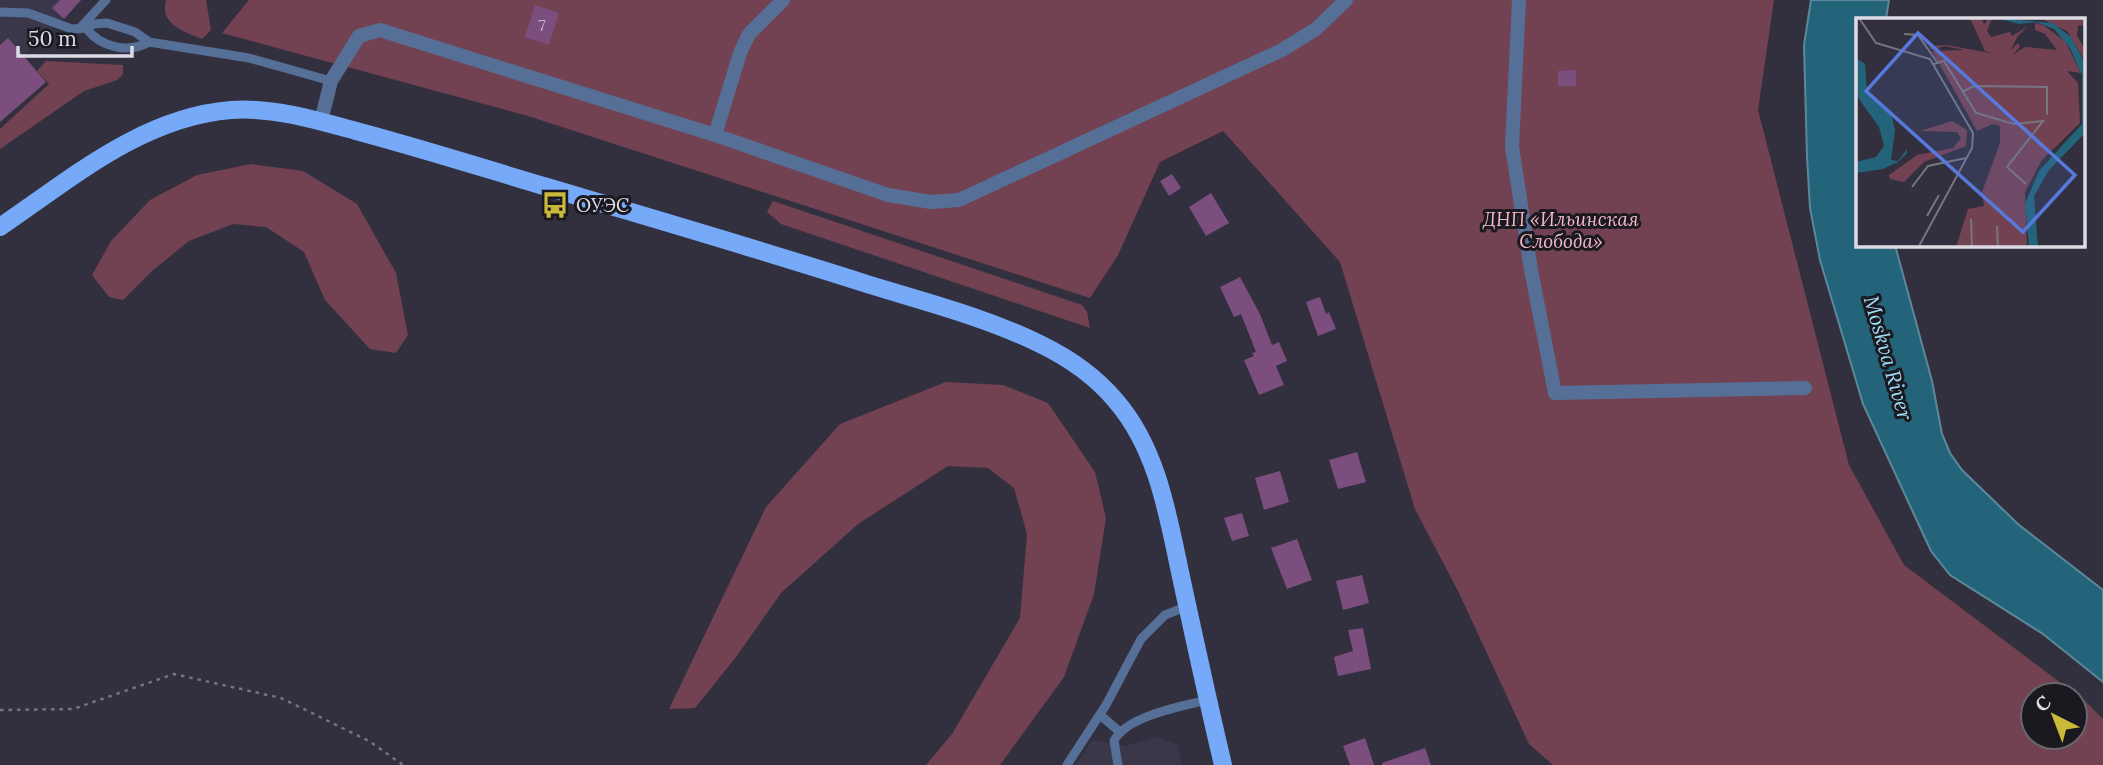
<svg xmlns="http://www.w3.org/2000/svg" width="2103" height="765" viewBox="0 0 2103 765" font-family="Lora,serif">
<rect width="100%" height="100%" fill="#32303e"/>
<!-- built -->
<path fill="#3a374b" d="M0 0H82L24 55 46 82 0 122Z
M1155 737 1177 744 1182 765H1075L1093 740 1126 746Z"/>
<!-- green -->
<path fill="#734252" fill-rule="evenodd" d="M166 0H206L211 30 202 39C184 32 159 24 166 0Z
M249 0H1774L1758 110 1849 465 1904 565 2086 702 2103 719V765H1553L1529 744 1459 593 1415 509 1340 262 1223 131 1160 162 1118 255 1090 298 528 116 222 33ZM2033 695H2075V737H2033Z
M46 61 123 65V74L117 80 84 91 0 149V129L49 84 37 71Z
M251 164 303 171 357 204 396 273 408 335 396 353 370 349 325 300 304 252 266 227 233 224 189 241 152 271 123 300 109 297 92 275 111 241 150 200 197 175Z
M773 201 1082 305 1087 312 1090 328 781 224 767 212Z
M946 382 1003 385 1048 403 1095 472 1106 518 1094 594 1064 677 1000 765H926L952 734 1020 618 1027 534 1014 488 988 468 948 466 858 524 781 593 736 657 695 708 669 709 766 507 840 424Z"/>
<!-- water -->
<path fill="#24647a" stroke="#5c889a" stroke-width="2" d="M1811 0H1889L1886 19H1858V245H1895L1932 381 1942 434 1950 453 1962 470 2019 525 2103 590V682L2043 634 1950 575 1931 551 1863 404 1820 260 1810 208 1807 157 1804 45Z"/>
<!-- building -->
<path fill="#7c4e7d" d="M60 0H81L64 19 52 8Z
M535 5 559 13 549 45 525 37Z
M8 38 46 82 0 122V45Z
M1576 70V86H1558V71Z
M1172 174 1181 188 1169 196 1160 181Z
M1211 193 1229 223 1206 236 1189 207Z
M1240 277 1260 314 1272 345 1279 342 1287 361 1276 366 1284 385 1259 395 1244 360 1254 356 1252 353 1256 352 1241 314 1234 317 1220 287Z
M1320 297 1326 314 1329 312 1336 329 1318 336 1306 302Z
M1357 452 1366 482 1338 489 1329 460Z
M1280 471 1289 502 1264 510 1255 478Z
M1242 513 1249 536 1232 541 1224 518Z
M1297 539 1312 580 1287 589 1271 548Z
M1362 575 1369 603 1343 610 1336 581Z
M1363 628 1371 669 1338 676 1334 657 1353 651 1348 630Z
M1365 738 1374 765H1350L1343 746Z
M1425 748 1431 765H1382V763Z"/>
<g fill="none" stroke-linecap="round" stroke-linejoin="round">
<!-- path -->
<path stroke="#757480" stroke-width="2.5" stroke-dasharray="3.5 5" stroke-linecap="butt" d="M0 710 73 709 174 674 281 698 369 741 403 765"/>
<!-- service -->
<path stroke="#566f96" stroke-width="9" d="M0 12 28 13 72 29 86 28 94 24 107 23 135 32 149 42 249 58 331 81
M86 28C100 47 128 54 149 42
M79 29 106 0
M1100 715 1120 732
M1067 765 1106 705 1141 639 1165 615 1188 606
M1118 765 1114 741C1126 716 1183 706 1208 700"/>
<!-- minor -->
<path stroke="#566f96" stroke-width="14" d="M1519 0 1512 147 1531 270 1555 393 1805 388
M321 121 331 81 359 36 380 30 715 135 888 195 931 202 959 200 1282 50 1316 29 1346 0
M715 135 740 53 749 34 783 0"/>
<!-- primary -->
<path stroke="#76aaf9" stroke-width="18" d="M0 227C71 179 142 117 231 110 273 107 316 120 356 131 420 148 483 168 547 187 654 219 761 250 867 284 925 302 985 317 1040 344 1069 358 1096 377 1116 401 1160 452 1169 523 1183 586 1196 646 1209 706 1223 765"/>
</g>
<!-- icons -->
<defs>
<symbol id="bus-bare" viewBox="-9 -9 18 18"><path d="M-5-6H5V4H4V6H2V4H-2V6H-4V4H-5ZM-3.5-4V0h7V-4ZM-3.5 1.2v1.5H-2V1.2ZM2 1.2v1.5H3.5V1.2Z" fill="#cbba39" stroke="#1a191f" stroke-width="2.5" paint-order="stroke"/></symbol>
</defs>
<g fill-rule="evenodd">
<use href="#bus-bare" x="536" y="186" width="38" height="38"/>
</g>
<g text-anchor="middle" stroke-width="6" stroke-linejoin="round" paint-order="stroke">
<!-- number labels -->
<g font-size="16" fill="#c5b8cb">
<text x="542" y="31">7</text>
</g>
<!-- poi labels -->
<g font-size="19" fill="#dddce5" stroke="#1a191f" text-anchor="start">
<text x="576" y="212">ОУЭС</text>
</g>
<!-- park labels -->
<g font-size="19" font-style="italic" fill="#f4b8c9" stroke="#1a191f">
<text x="1561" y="226">ДНП «Ильинская<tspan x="1561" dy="22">Слобода»</tspan></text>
</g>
<!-- water labels -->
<g font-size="21" font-style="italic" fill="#9fdef8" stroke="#1a191f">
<text transform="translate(1888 358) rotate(74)" y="7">Moskva River</text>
</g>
</g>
<!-- overview -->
<g transform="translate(1856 18)">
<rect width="229" height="229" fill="#32303e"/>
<path d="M114 0H126L128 7 131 2 127 0H136L131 13 135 19 154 14 156 18 171 9 162 18 154 33 162 25 164 29 156 37 169 29 201 32 189 16 179 12V5L187 7 209 23 225 55 211 53 222 65 224 105 186 142 169 174 171 229H100L112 191 128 188 126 174 144 125V108L137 106 121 113 76 33 108 32 89 28 76 32 73 28 91 27 139 36 129 33ZM184 0H227L229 8 222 7 221 18 229 31V43L211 13ZM96 103 111 112 110 128 68 144 48 164 34 161 33 157 61 137 97 130 105 120 101 114 64 113Z" fill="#734252"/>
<path d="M140 0 197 5 215 19 229 45V115L193 152 178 178 182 229H173L169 186 183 153 226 106V57L214 30 198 11 180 4 163 6ZM0 40 9 46 11 74 35 95 39 112 35 142 42 143 51 131V135L42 144 27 151 0 155V144L20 139 28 128 23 109 0 77Z" fill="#24647a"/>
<path fill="none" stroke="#767581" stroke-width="2" d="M3 0 20 25 74 41 117 115 116 130 62 230M48 16 62 17 81 44M78 46 88 43 120 95 158 106 187 103 151 149 170 166M106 74 118 68 191 69V97M56 169 72 148 110 140M71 198 83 177M115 201 116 230M141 208 142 230"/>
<path fill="#5779dc" fill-opacity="0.15" stroke="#5779dc" stroke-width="3.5" d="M62 15 219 157 167 214 10 73Z"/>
<rect width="229" height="229" fill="none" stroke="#dddce5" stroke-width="3.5"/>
</g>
<!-- north arrow -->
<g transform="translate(2054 716) rotate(318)"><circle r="33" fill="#1a191f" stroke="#68676e" stroke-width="2"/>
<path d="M0-5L12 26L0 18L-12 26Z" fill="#cbba39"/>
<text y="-10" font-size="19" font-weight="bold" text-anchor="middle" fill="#dddce5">С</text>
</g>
<!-- scale -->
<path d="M18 46v10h114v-10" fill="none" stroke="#dddce5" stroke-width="3.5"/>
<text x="28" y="46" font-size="21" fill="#dddce5" stroke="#1a191f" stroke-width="5" paint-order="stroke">50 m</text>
</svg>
